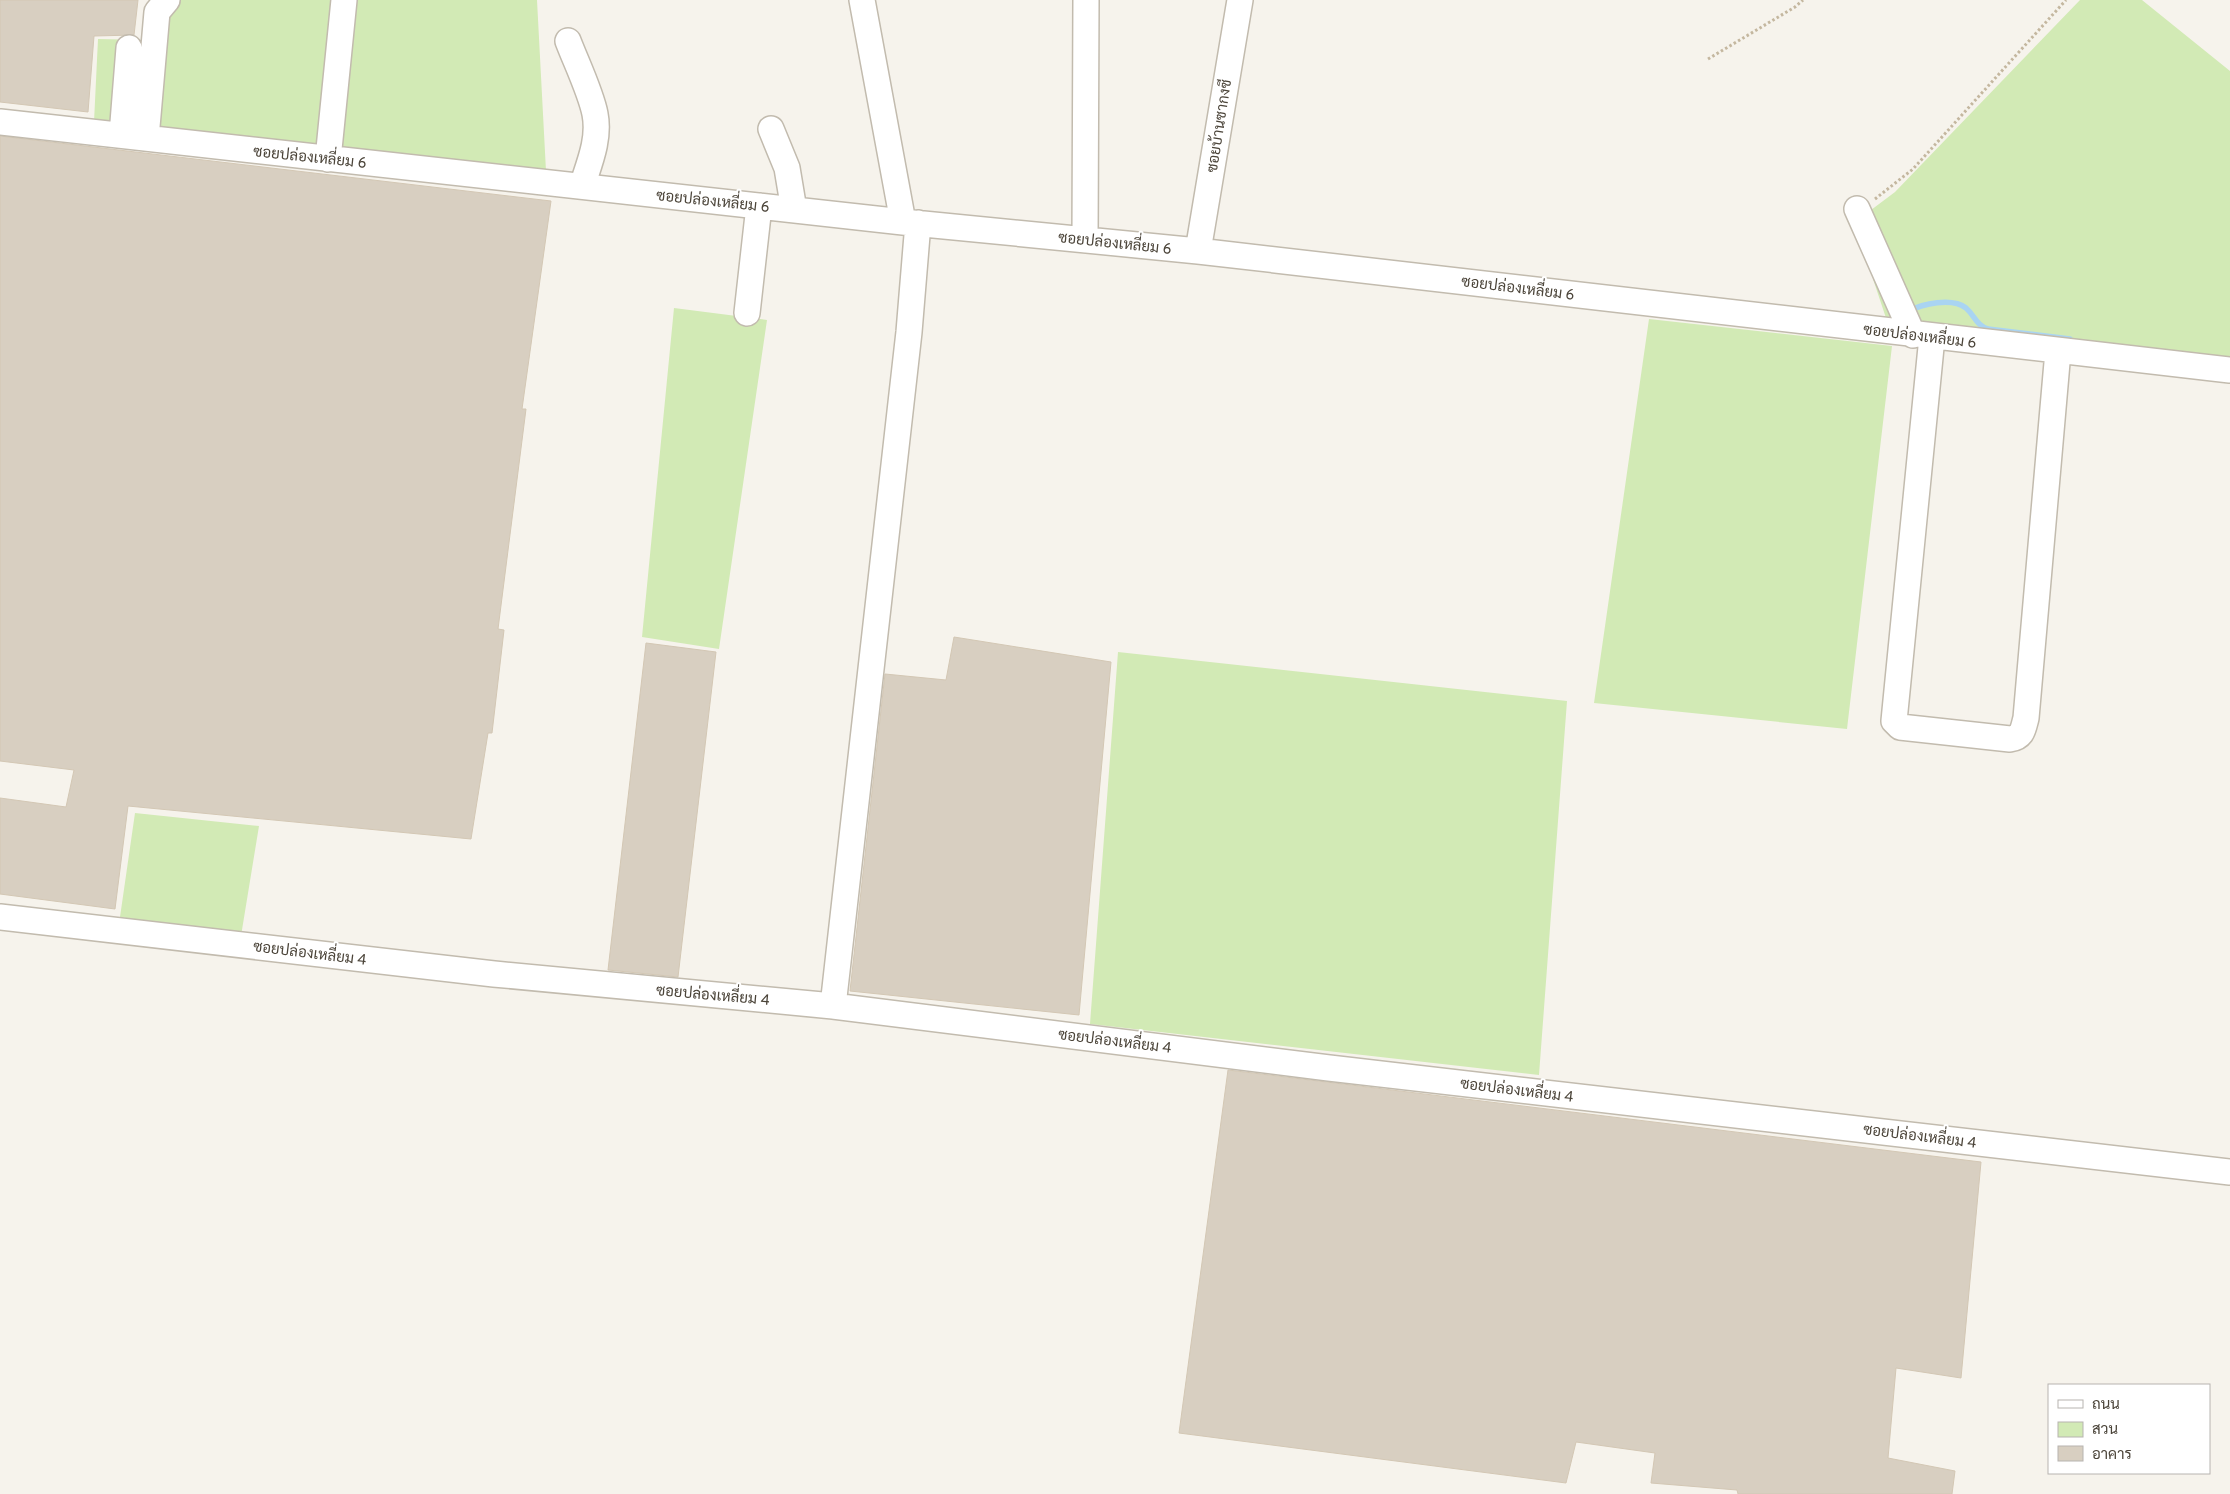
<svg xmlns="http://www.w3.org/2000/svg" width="2230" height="1494" viewBox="0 0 2230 1494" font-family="Overpass,Sarabun,sans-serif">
<rect width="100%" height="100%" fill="#f6f3ec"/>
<!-- green -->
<path fill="#d2eab5" d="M151 0H537L546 171 94 122 98 39 146 40Z
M2080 0H2142L2230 71V366L1886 318 1873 279 1895 264 1871 210 1895 192Z
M674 308 767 320 719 649 642 637Z
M1649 319 1892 346 1847 729 1594 703Z
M1118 652 1567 701 1539 1075 1090 1024Z
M135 813 259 826 241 936 120 917Z"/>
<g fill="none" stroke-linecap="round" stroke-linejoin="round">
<!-- stream -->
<path stroke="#a9d4f2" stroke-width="5.5" d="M1909 311C1922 304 1952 297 1966 308 1975 316 1976 325 1988 329L2070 339"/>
</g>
<!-- building -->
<path fill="#d8cfc1" stroke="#d3c7b4" d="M0 0H138L134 35 94 36 88 112 0 102Z
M0 136 551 201 522 409H526L498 629 504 630 492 733H488L471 839 128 806 115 909 0 894V798L66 807 74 770 0 761Z
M954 637 1111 662 1079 1015 850 991 885 674 946 680Z
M646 643 716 652 678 977 608 970Z
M1228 1070 1981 1162 1961 1378 1896 1368 1888 1458 1955 1471 1952 1494H1738L1737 1490 1651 1483 1655 1453 1576 1442 1566 1483 1179 1433Z"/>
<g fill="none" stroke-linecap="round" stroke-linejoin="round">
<defs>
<path id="minor" d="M862 0 903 222
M568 41C576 62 591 93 595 114 600 139 589 164 582 186
M0 122 903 222 1198 251 2230 370
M771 129 787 168 794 210
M122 135 129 48
M146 138 157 12 167 0
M328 159 344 0
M1857 209 1913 335
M1085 240 1086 0
M1198 251 1240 0
M747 313 759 206
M1932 337 1894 721 1900 727 2010 739C2023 737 2023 729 2026 718L2058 351
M0 917 494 974 833 1006 1329 1068 2230 1172
M833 1006 909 332 918 223"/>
</defs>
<!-- minor casing -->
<use href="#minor" stroke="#c2bbae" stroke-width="28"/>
<!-- path -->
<path stroke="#c4b79f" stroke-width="3" stroke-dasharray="2.5 2.5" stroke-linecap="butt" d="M1708 59 1795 7 1803 0
M1875 199 1913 169 2066 0"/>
<!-- minor -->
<use href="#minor" stroke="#fff" stroke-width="25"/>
</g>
<g text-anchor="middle" stroke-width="4" stroke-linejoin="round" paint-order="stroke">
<!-- street labels -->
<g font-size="15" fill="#4b4439" stroke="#fff">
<text transform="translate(1219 126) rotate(-81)" y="5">ซอยบ้านซากงซี</text>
<text transform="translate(310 157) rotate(6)" y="5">ซอยปล่องเหลี่ยม 6</text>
<text transform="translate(713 201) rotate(6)" y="5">ซอยปล่องเหลี่ยม 6</text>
<text transform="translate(1115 243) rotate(6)" y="5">ซอยปล่องเหลี่ยม 6</text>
<text transform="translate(1518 288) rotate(7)" y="5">ซอยปล่องเหลี่ยม 6</text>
<text transform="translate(1920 336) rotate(7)" y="5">ซอยปล่องเหลี่ยม 6</text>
<text transform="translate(310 953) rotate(7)" y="5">ซอยปล่องเหลี่ยม 4</text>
<text transform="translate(713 995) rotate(5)" y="5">ซอยปล่องเหลี่ยม 4</text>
<text transform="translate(1115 1041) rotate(7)" y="5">ซอยปล่องเหลี่ยม 4</text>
<text transform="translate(1517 1090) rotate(7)" y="5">ซอยปล่องเหลี่ยม 4</text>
<text transform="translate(1920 1136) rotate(7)" y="5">ซอยปล่องเหลี่ยม 4</text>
</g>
</g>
<!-- legend -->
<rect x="2048" y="1384" width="162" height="90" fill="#ffffff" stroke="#b7b4b0"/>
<rect x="2058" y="1400" width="25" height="8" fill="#ffffff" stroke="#b7b4b0"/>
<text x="2092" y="1409" font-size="15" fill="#4b4439">ถนน</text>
<rect x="2058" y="1422" width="25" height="15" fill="#d2eab5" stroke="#b7b4b0"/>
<text x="2092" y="1434" font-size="15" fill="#4b4439">สวน</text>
<rect x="2058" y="1446" width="25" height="15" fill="#d8cfc1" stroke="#b7b4b0"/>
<text x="2092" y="1459" font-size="15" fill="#4b4439">อาคาร</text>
</svg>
